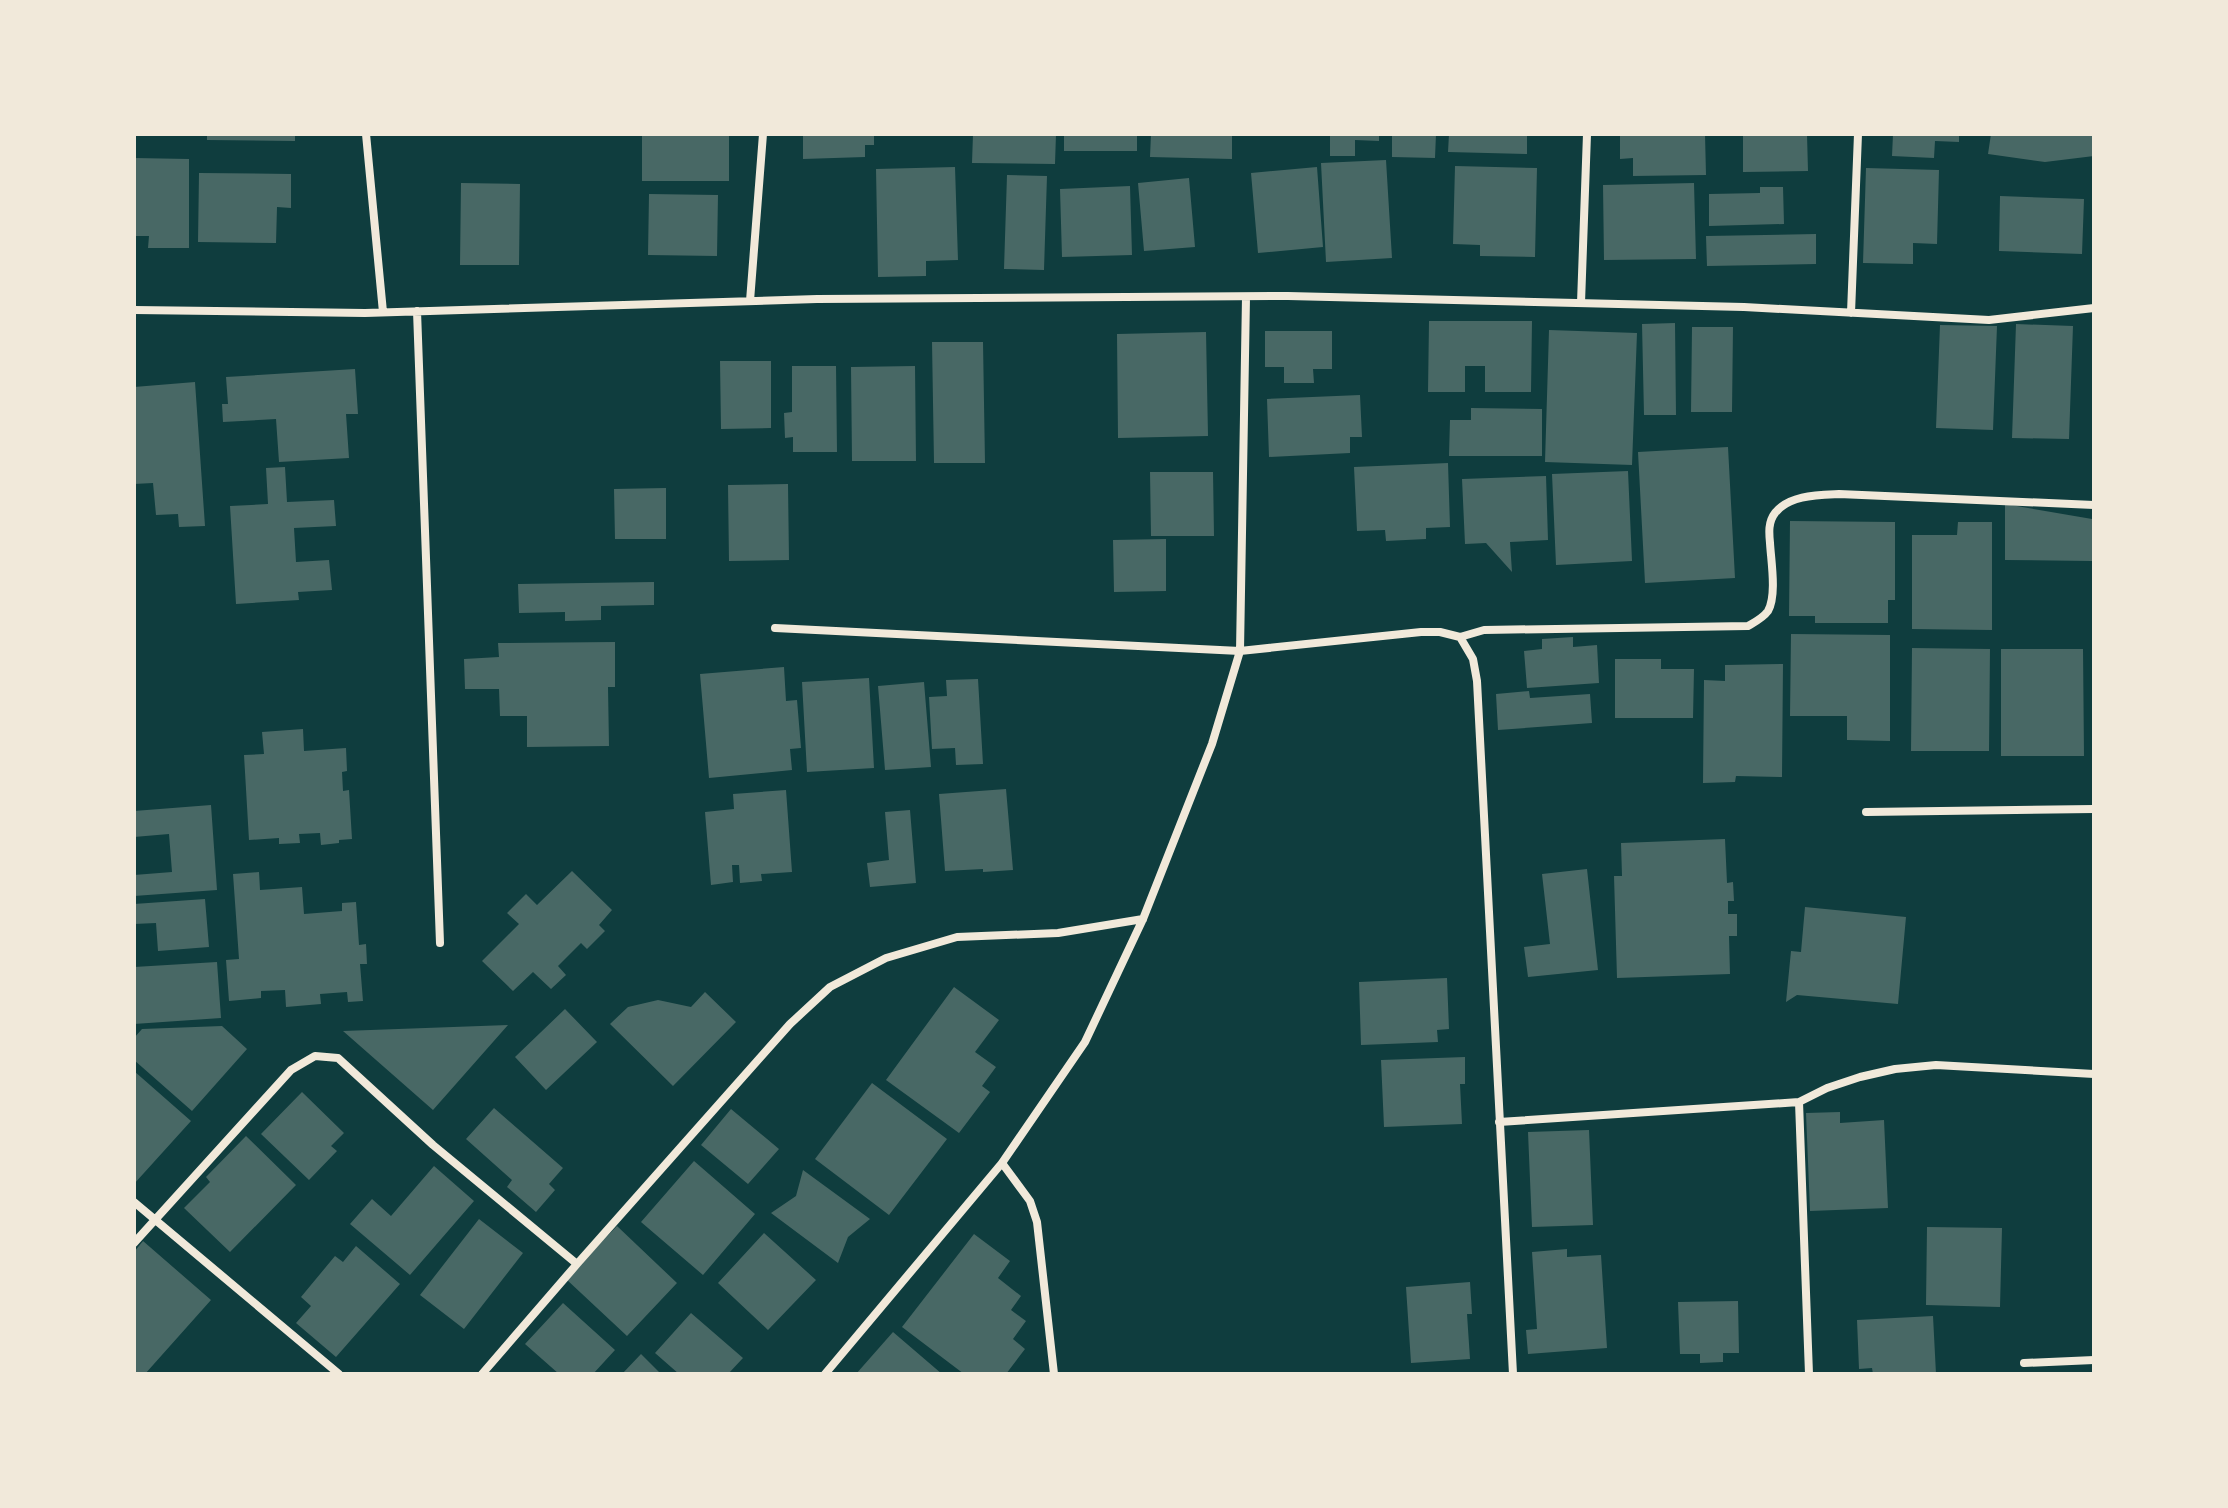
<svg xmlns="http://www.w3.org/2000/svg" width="2228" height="1508" viewBox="0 0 2228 1508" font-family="'Space Grotesk',sans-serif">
<rect width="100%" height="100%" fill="#0f3d3e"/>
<!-- building -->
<path fill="#486865" d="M207 134H295V141L207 140Z
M642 134H729V181H642Z
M803 134H874V145H865V157L803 159Z
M973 134H1056L1055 164 972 163Z
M1064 134H1137V151H1064Z
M1151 134H1232V159L1150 157Z
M1330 134H1379V141L1355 140V156H1330Z
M1392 134H1436L1435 158 1392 157Z
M1449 134H1527V154L1448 152Z
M1620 134H1705L1706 175 1633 176V158L1620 159Z
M1743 134H1807L1808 171 1743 172Z
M1893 134H1959V142L1935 141 1934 158 1892 156Z
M1991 134H2094V156L2045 162 1988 154Z
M134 158 189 159V248H148L149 236H134Z
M1386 160 1392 258 1326 262 1321 163Z
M1455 166 1537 168 1535 257 1480 256V245L1453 244Z
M955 167 958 260 926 261V276L878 277 876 169Z
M1317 167 1323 247 1258 253 1251 173Z
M1866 168 1939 170 1937 244 1913 243V264L1863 263Z
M199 173 291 174V208L277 207 276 243 198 242Z
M1007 175 1047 176 1044 270 1004 269Z
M1189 178 1195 247 1144 251 1138 183Z
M461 183 520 184 519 265H460Z
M1694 183 1696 259 1604 260 1603 185Z
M1130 186 1132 255 1062 257 1060 189Z
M1760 187H1783L1784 224 1709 226V194L1760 193Z
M649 194 718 195 717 256 648 255Z
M2000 196 2084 199 2082 254 1999 251Z
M1816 234V264L1707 266 1706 236Z
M1429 321H1532L1531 392H1485V366H1465V392H1428Z
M1675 323 1676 415H1644L1642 324Z
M2016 324 2073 326 2069 439 2012 438Z
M1940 325 1997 326 1993 430 1936 428Z
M1692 327H1733L1732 412H1691Z
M1549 330 1637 333 1632 465 1545 462Z
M1265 331H1332V369H1313L1314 383H1284V367H1265Z
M1206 332 1208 436 1118 438 1117 334Z
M932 342H983L985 463H934Z
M720 361H771V428L721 429Z
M792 366H836L837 452H793V437L785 438 784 413 792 412Z
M915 366 916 461H852L851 367Z
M355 369 358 414H346L349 458 279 462 276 419 223 422 222 404H228L226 377Z
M195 382 205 526 179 527 178 514 156 515 153 483 134 484V387Z
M1360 395 1362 437H1350V453L1269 457 1267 399Z
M1471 408 1542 409V456H1449L1450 420H1471Z
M1728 447 1735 578 1645 583 1638 452Z
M1448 463 1450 527 1426 528V539L1386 541 1385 530 1357 531 1354 467Z
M285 467 287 502 334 500 336 526 294 528 296 562 329 560 332 590 298 592 299 600 236 604 230 506 268 504 266 468Z
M1628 471 1632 561 1556 565 1552 474Z
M1150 472H1213L1214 536H1151Z
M1546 476 1548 540 1510 542 1512 572 1486 543 1465 544 1462 479Z
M788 484 789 560 729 561 728 485Z
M666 488V539H615L614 489Z
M2005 504 2092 519V561L2005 560Z
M1790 521 1895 522V600H1888V623H1815V616H1789Z
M1958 522H1992V630L1912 629V535H1957Z
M1166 539V591L1114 592 1113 540Z
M654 582V605L601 606V620L565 621V612L519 613 518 584Z
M1791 634 1890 635V741L1847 740V716H1790Z
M1573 637V647L1597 645 1599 683 1527 688 1524 651 1542 649V639Z
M615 642V687H608L609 746 527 747V716H500L499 689H465L464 659 499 657 498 643Z
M1912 648 1990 649 1989 751H1911Z
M2001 649H2083L2084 756H2001Z
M1615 659H1661V669H1694L1693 718H1615Z
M1783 664 1782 777 1736 776 1735 782 1703 783 1704 680 1725 681V665Z
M784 667 786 701 797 700 801 748 790 749 792 770 709 778 700 674Z
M869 678 874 768 807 772 802 682Z
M978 679 983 764 956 765 955 748 932 749 929 697 947 696 946 680Z
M924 682 931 767 885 770 878 686Z
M1529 691 1530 698 1590 694 1592 723 1498 730 1496 694Z
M303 729 304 751 346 748 347 771 342 772 343 791 349 790 352 839 339 840V843L321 845 320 833 299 834 300 843 279 844V838L249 840 244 755 264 754 262 732Z
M1006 789 1013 870 983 872V869L945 871 939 794Z
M786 790 792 872 761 874 762 881 740 883 739 865H732L733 882 711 885 705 812 734 809 733 794Z
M211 805 217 890 134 896V875L172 872 169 834 134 837V811Z
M910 810 916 883 870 887 867 863 889 860 885 812Z
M1725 839 1727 883 1733 882 1734 901H1728V914H1737V936H1729L1730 974 1617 978 1614 876H1622L1621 843Z
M1587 869 1598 970 1528 977 1524 947 1550 944 1542 874Z
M572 871 612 910 599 925 605 931 587 949 581 943 558 966 566 975 551 989 533 972 513 991 482 961 519 924 507 913 526 894 537 905Z
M259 872 260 890 302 887 304 914 342 911V903L356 902 359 945 366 944 367 964H360L363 1001 348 1002 347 992 320 994 321 1004 286 1007 285 990 261 991V998L229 1001 226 960 239 959 233 874Z
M205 899 209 947 158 951 156 923 134 924V904Z
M1805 907 1906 917 1898 1004 1797 995 1786 1002 1791 951 1801 952Z
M217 962 221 1018 134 1024V967Z
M1447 978 1449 1029 1437 1030 1438 1042 1361 1045 1359 982Z
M954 987 999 1020 975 1052 996 1067 982 1086 990 1092 959 1133 886 1080Z
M705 992 736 1022 673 1086 610 1024 628 1007 658 1000 691 1007Z
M565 1009 597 1042 546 1090 515 1057Z
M508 1025 433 1110 343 1031Z
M222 1026 247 1049 192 1111 134 1060V1038L142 1029Z
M1465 1057V1084H1460L1462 1124 1384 1127 1381 1060Z
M134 1071 191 1121 134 1184Z
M872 1083 947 1139 889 1215 815 1159Z
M302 1092 344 1133 331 1146 337 1151 309 1180 261 1134Z
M494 1108 563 1168 549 1184 555 1190 536 1212 507 1187 512 1180 466 1139Z
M731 1109 779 1149 748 1184 701 1145Z
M1840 1112V1123L1884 1120 1888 1208 1810 1211 1806 1113Z
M1589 1130 1593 1225 1532 1227 1528 1132Z
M246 1136 296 1185 230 1252 184 1208 210 1182 206 1177Z
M694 1161 755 1214 703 1275 641 1222Z
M434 1166 474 1201 410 1275 350 1224 372 1199 391 1216Z
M803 1170 870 1219 848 1237 838 1263 771 1213 796 1196Z
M479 1219 523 1253 464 1329 420 1295Z
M617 1226 677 1283 627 1336 566 1279Z
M1927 1227 2002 1228 2000 1307 1926 1305Z
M764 1233 816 1280 768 1330 718 1283Z
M974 1234 1010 1261 998 1278 1021 1296 1011 1310 1026 1321 1013 1339 1025 1349 1006 1374H964L902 1327Z
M143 1241 211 1300 145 1374H134V1252Z
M356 1246 400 1284 336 1357 296 1323 311 1306 301 1297 335 1256 343 1262Z
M1567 1249V1257L1601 1255 1607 1348 1528 1354 1526 1330 1537 1329 1532 1252Z
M1470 1282 1472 1314H1467L1470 1359 1411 1363 1406 1287Z
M1738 1301 1739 1353H1723V1362L1700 1363V1354H1680L1678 1302Z
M563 1303 615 1350 593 1374H559L525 1344Z
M691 1313 743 1358 728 1374H679L655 1353Z
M1933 1316 1936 1374H1873L1872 1368 1859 1369 1857 1320Z
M893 1332 942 1374H856Z
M641 1354 661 1374H622Z"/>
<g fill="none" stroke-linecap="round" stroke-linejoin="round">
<!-- minor -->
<path stroke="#f1e9da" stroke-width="8" d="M366 134 383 312
M750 301 763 134
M1581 303 1587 134
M134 310 365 313 817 299 1288 296 1744 307 1989 320 2094 308
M417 311 440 943
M1851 313 1858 134
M775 628 1240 651 1421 632H1440L1460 637 1473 659 1477 681 1513 1374
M1460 637 1484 630 1748 626C1755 622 1763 618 1768 611 1777 595 1771 561 1770 543 1769 533 1768 522 1775 513 1789 495 1818 495 1839 494L2094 505
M1866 812 2094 809
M1799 1102 1809 1374
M1499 1122 1799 1102 1827 1088 1860 1077 1895 1069 1936 1065 2094 1074
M1002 1163 1030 1201 1037 1222 1054 1374
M134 1202 339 1374
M134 1243 291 1070 315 1056 338 1058 433 1145 577 1264
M2024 1363 2094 1360
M482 1374 577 1264 790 1024 830 987 886 958 957 937 1058 933 1143 919
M825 1374 1002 1163 1085 1042 1143 919 1212 744 1240 651 1246 297"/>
</g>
<!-- border -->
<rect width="2228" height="1508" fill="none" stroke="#f1e9da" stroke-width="272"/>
</svg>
